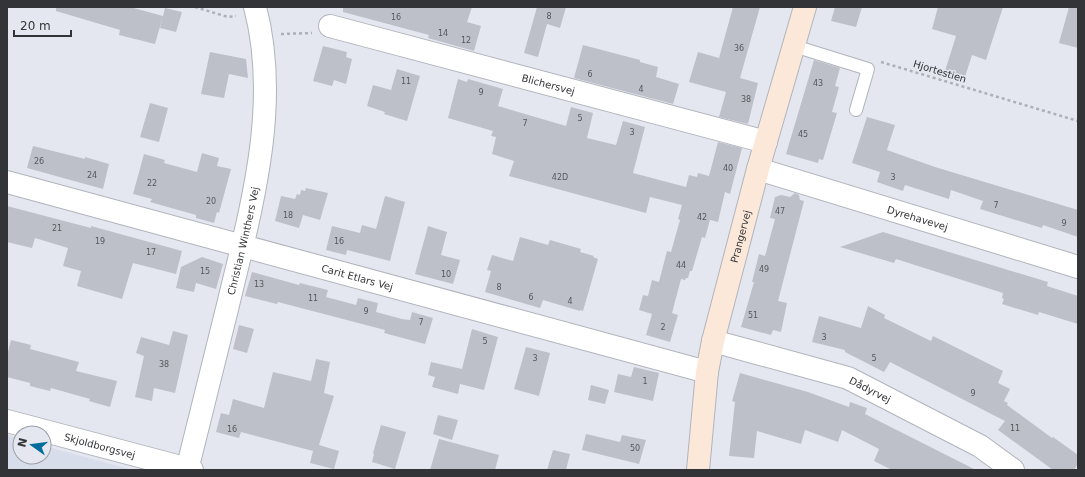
<svg xmlns="http://www.w3.org/2000/svg" width="1085" height="477" viewBox="0 0 1085 477" font-family="'DejaVu Sans',sans-serif">
<rect width="100%" height="100%" fill="#e4e7ef"/>
<!-- built -->
<path fill="#d8ddec" d="M7 435 20 439V457H44V446L133 470H7Z"/>
<!-- building -->
<path fill="#bec0c9" d="M56 7H130L163 16 155 44 119 35 120 30 56 11Z
M343 7H472L467 22 481 26 474 51 428 38 429 35 343 12Z
M537 7H566L560 28 547 24 538 57 524 53Z
M733 7H760L740 78 758 83 748 124 719 117 726 92 689 82 698 52 719 58Z
M835 7H862L856 27 831 21Z
M938 7H1003L986 60 972 55 965 77 945 71 956 36 932 29Z
M1069 7H1078V48L1059 43Z
M165 8 182 12 176 32 160 28Z
M583 45 640 60V62L658 67 656 77 679 84 673 104 574 78Z
M323 46 347 52 346 57 352 59 346 84 334 80 332 86 313 81Z
M210 52 246 59 248 78 229 74 224 98 201 94Z
M814 60 840 68 835 86 839 87 832 112 837 113 823 160 819 159 818 163 786 154Z
M397 69 420 76 407 121 384 114 385 112 367 106 373 85 391 90Z
M458 79 467 82 468 79 503 89 498 106 566 126 571 107 593 113 587 138 616 145 623 121 645 127 633 173 686 187 689 175 697 177 698 173 709 176 718 142 742 148 730 194 725 192 718 222 710 220 705 238 702 237 692 271H690L688 278H686L685 280 681 279 672 313 678 315 670 342 646 335 652 314 639 310 643 295 648 296 652 280 659 282 667 251 671 252 680 220 678 219 682 205 650 197 646 213 509 176 514 161 492 154 496 137 491 136 493 131 448 118Z
M150 103 168 108 159 142 140 137Z
M867 117 895 125 887 150 935 167 1078 210V237L1043 225 1042 228 980 209 983 201 951 190 949 199 905 185 903 191 877 182 880 172 852 163Z
M33 146 85 159V157L109 164 103 189 27 168Z
M202 153 219 158 217 166 231 169 219 213 217 212 214 223 196 218V215L150 202 152 199 133 194 144 154 165 160 164 163 197 172Z
M306 188 328 193 320 220 303 215 299 228 275 221 281 196 295 199 297 194 300 195 301 190 305 191Z
M795 193 799 195 800 200 804 201 778 301 787 303 781 332 773 330 771 335 741 327 754 282H752L759 254 765 256 775 219 770 218 775 197 781 195 790 197Z
M385 196 405 202 390 261 347 250 346 255 326 250 332 226 360 233 362 225 376 229Z
M7 206 91 228V226L182 251 176 274 133 263 122 299 77 286 81 271 63 266 68 248 35 238 32 248 7 242Z
M428 226 447 232 441 255 460 260 453 284 415 274Z
M883 232 1048 282 1047 286 1078 296V324L1039 312 1038 315 1002 304 1004 299 1002 298 1003 293 896 259 894 263 840 247Z
M520 237 548 245 550 240 581 249 580 252 594 256 593 257 598 259 583 311 580 310V311L543 300 540 308 485 292 491 271 487 270 492 255 513 261Z
M202 257 223 264 216 289 196 283 194 292 176 288 181 267Z
M252 272 299 285 300 283 328 290 326 297 356 305 358 298 378 303 376 312 402 319 410 320 412 312 433 318 425 344 384 333 385 330 343 319 278 302 277 304 245 296Z
M868 306 885 315 884 318 931 341 933 336 1003 371 998 383 1010 389 1004 401 1008 403 1007 405 1052 438 1053 437 1078 455V464L1074 470H1053L998 430 1005 421 890 362 884 372 845 352V350L812 342 819 316 861 328Z
M239 325 254 329 247 353 233 349Z
M472 329 498 337 484 390 460 384 458 394 432 387 435 377 428 375 431 362 462 369Z
M173 331 188 335 175 393 154 388 152 401 135 397 144 356 136 353 141 337 169 345Z
M11 340 31 345 30 349 79 362 76 371 117 381 110 407 89 401 90 399 51 388 50 391 30 386V383L7 377V356Z
M526 347 550 353 539 396 514 389Z
M316 359 330 362 324 393 334 396 319 445 339 451 334 469 310 463 313 451 241 432 239 438 216 432 221 413 229 415 233 399 264 408 273 372 311 381Z
M634 367 659 373 653 401 614 392 618 374 631 377Z
M740 373 808 392 849 407 850 402 867 408 865 414 976 470H892L874 461 879 449 842 430 838 442 805 430 801 444 757 431 754 458 729 456 735 402 732 401Z
M591 385 609 390 605 404 588 400Z
M438 415 458 420 452 440 433 434Z
M381 425 406 432 395 469 372 462 374 454 373 453Z
M586 434 620 442 622 435 646 440 639 464 582 450Z
M439 439 499 455 495 470H430Z
M553 450 570 454 566 470H547Z"/>
<g fill="none" stroke-linecap="round" stroke-linejoin="round">
<defs>
<path id="lane" d="M794 46 868 69 856 110"/>
<g id="street">
<path id="s1" d="M330 26 766 142"/>
<path id="s2" d="M758 169 1078 267"/>
<path id="s3" d="M7 182 707 372"/>
<path id="s4" d="M713 341 848 378 980 446 1013 470"/>
<path id="s5" d="M7 421 192 470"/>
<path id="s6" d="M187 470C201 415 214 360 228 305 251 209 281 105 255 7"/>
</g>
<g id="secondary">
<path id="s7" d="M698 470 707 372 713 341 758 169 805 7"/>
</g>
</defs>
<!-- lane casing -->
<use href="#lane" stroke="#b1b4bc" stroke-width="14"/>
<!-- street casing -->
<use href="#street" stroke="#b1b4bc" stroke-width="24"/>
<!-- secondary casing -->
<use href="#secondary" stroke="#b1b4bc" stroke-width="24"/>
<!-- path -->
<path stroke="#adb0b6" stroke-width="2.5" stroke-dasharray="3 3" stroke-linecap="butt" d="M195 7 228 17 236 16
M281 34 312 33
M881 62 1078 121"/>
<!-- lane -->
<use href="#lane" stroke="#fff" stroke-width="12"/>
<!-- street -->
<use href="#street" stroke="#fff" stroke-width="22"/>
<!-- secondary -->
<use href="#secondary" stroke="#fce8d9" stroke-width="22"/>
</g>
<g text-anchor="middle" stroke-width="3" stroke-linejoin="round" paint-order="stroke">
<!-- number labels -->
<g font-size="8" fill="#56575c">
<text x="549" y="19">8</text>
<text x="396" y="20">16</text>
<text x="443" y="36">14</text>
<text x="466" y="43">12</text>
<text x="739" y="51">36</text>
<text x="590" y="77">6</text>
<text x="406" y="84">11</text>
<text x="818" y="86">43</text>
<text x="641" y="92">4</text>
<text x="481" y="95">9</text>
<text x="746" y="102">38</text>
<text x="580" y="121">5</text>
<text x="525" y="126">7</text>
<text x="632" y="135">3</text>
<text x="803" y="137">45</text>
<text x="39" y="164">26</text>
<text x="728" y="171">40</text>
<text x="92" y="178">24</text>
<text x="560" y="180">42D</text>
<text x="893" y="180">3</text>
<text x="152" y="186">22</text>
<text x="211" y="204">20</text>
<text x="996" y="208">7</text>
<text x="780" y="214">47</text>
<text x="288" y="218">18</text>
<text x="702" y="220">42</text>
<text x="1064" y="226">9</text>
<text x="57" y="231">21</text>
<text x="100" y="244">19</text>
<text x="339" y="244">16</text>
<text x="151" y="255">17</text>
<text x="681" y="268">44</text>
<text x="764" y="272">49</text>
<text x="205" y="274">15</text>
<text x="446" y="277">10</text>
<text x="259" y="287">13</text>
<text x="499" y="290">8</text>
<text x="531" y="300">6</text>
<text x="313" y="301">11</text>
<text x="570" y="304">4</text>
<text x="366" y="314">9</text>
<text x="753" y="318">51</text>
<text x="421" y="325">7</text>
<text x="663" y="330">2</text>
<text x="824" y="340">3</text>
<text x="485" y="344">5</text>
<text x="535" y="361">3</text>
<text x="874" y="361">5</text>
<text x="164" y="367">38</text>
<text x="645" y="384">1</text>
<text x="973" y="396">9</text>
<text x="1015" y="431">11</text>
<text x="232" y="432">16</text>
<text x="635" y="451">50</text>
</g>
<!-- street labels -->
<g font-size="10" fill="#333437" stroke="#e4e7ef">
<text transform="translate(940 71) rotate(17)" y="4">Hjortestien</text>
<text dy="4" stroke="none"><textPath href="#s1" startOffset="226">Blichersvej</textPath></text>
<text dy="4" stroke="none"><textPath href="#s2" startOffset="167">Dyrehavevej</textPath></text>
<text dy="4" stroke="none"><textPath href="#s7" startOffset="238">Prangervej</textPath></text>
<text dy="4" stroke="none"><textPath href="#s6" startOffset="236">Christian Winthers Vej</textPath></text>
<text dy="4" stroke="none"><textPath href="#s3" startOffset="363">Carit Etlars Vej</textPath></text>
<text dy="4" stroke="none"><textPath href="#s4" startOffset="165">Dådyrvej</textPath></text>
<text dy="4" stroke="none"><textPath href="#s5" startOffset="96">Skjoldborgsvej</textPath></text>
</g>
</g>
<!-- border -->
<rect width="1085" height="477" fill="none" stroke="#333437" stroke-width="16"/>
<!-- north arrow -->
<g transform="translate(32 445) rotate(284)"><circle r="19" fill="#e4e7ef" stroke="#9d9fa5"/>
<path d="M0-3L7 15L0 10L-7 15Z" fill="#006d9a"/>
<text y="-6" font-size="11" font-weight="bold" text-anchor="middle" fill="#333437">N</text>
</g>
<!-- scale -->
<path d="M14 30v6h57v-6" fill="none" stroke="#333437" stroke-width="2"/>
<text x="20" y="30" font-size="12" fill="#333437" stroke="#e4e7ef" stroke-width="3" paint-order="stroke">20 m</text>
</svg>
